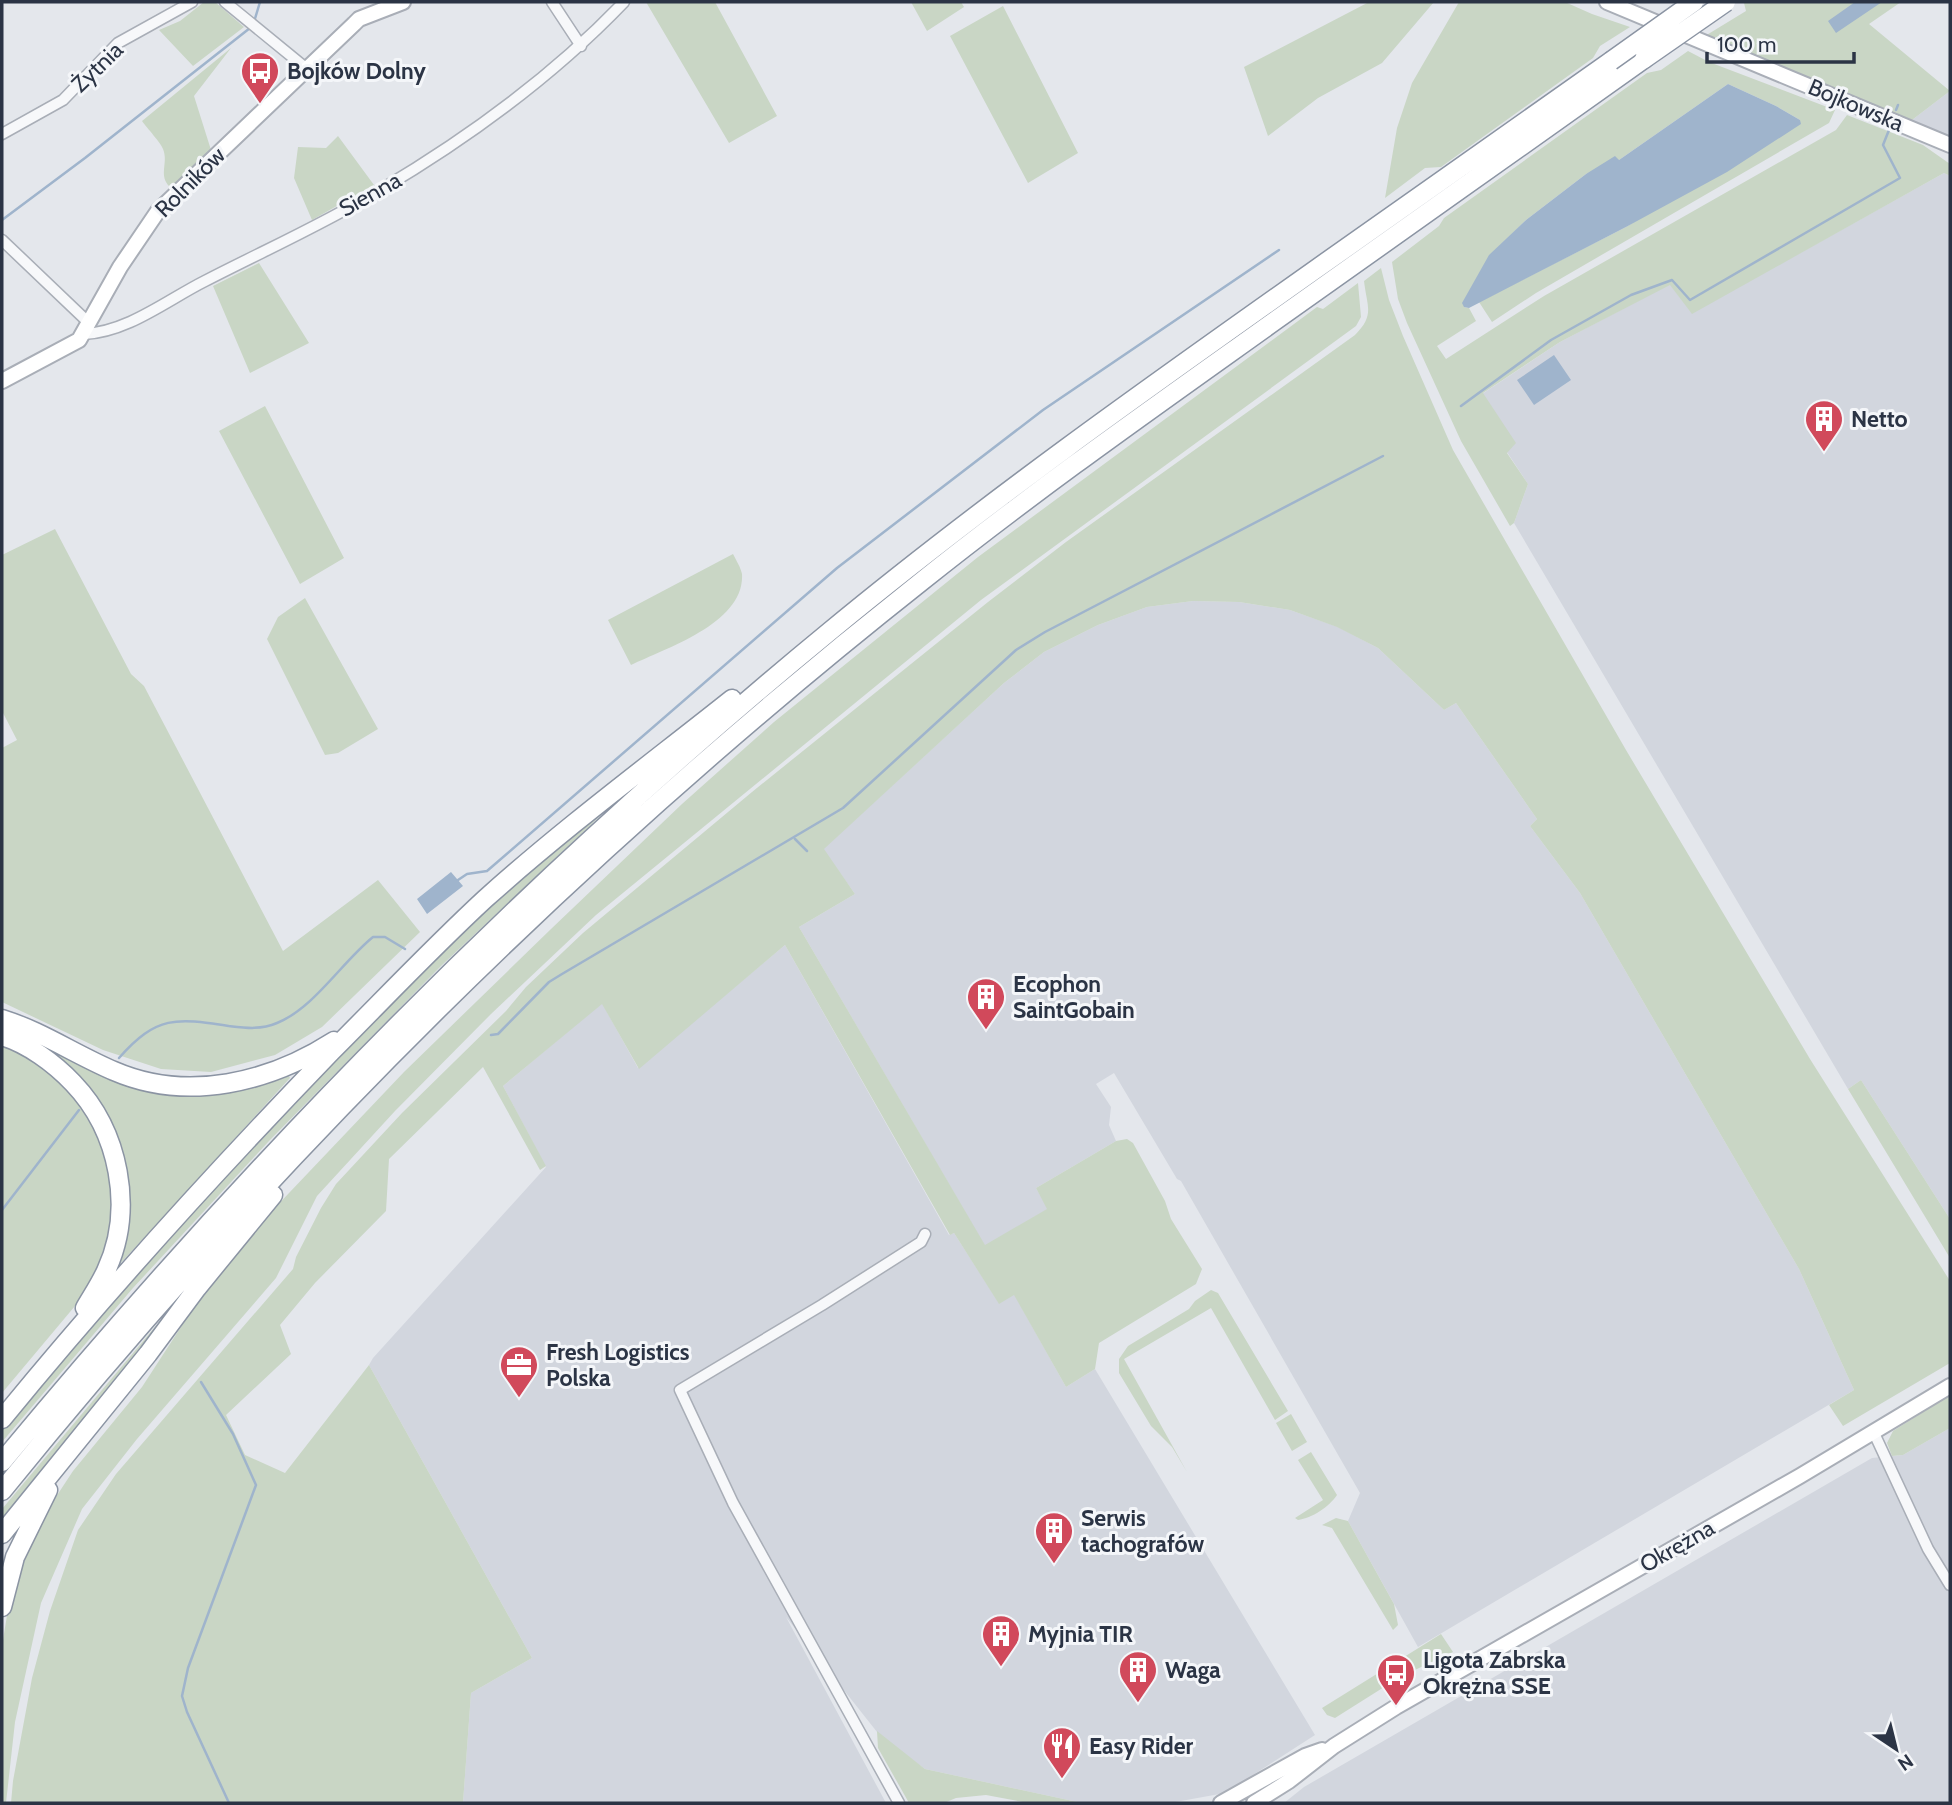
<svg xmlns="http://www.w3.org/2000/svg" width="1952" height="1805" viewBox="0 0 1952 1805" font-family="Cabin,sans-serif">
<rect width="100%" height="100%" fill="#e4e7ec"/>
<!-- built -->
<path fill="#d2d6de" d="M1950 91V136L1912 120Z
M1944 173 1950 176V1219L1861 1080 1848 1089 1514 523 1528 484 1507 452 1482 394 1560 342 1670 284 1692 313Z
M1193 601 1239 602 1290 610 1338 627 1378 648 1444 710 1456 703 1537 819 1530 826 1580 893 1799 1269 1854 1390 1418 1647 1348 1521 1360 1493 1181 1181 1177 1179 1114 1073 1096 1084 1111 1107 1109 1125 1116 1141 1036 1188 1048 1209 985 1246 799 927 855 894 823 849 1004 683 1044 652 1098 625 1147 607Z
M785 945 949 1235 954 1233 999 1303 1014 1294 1066 1387 1095 1369 1315 1735 1225 1793 1170 1803H1082L925 1769 881 1737 786 1617 886 1803H463L471 1693 532 1658 369 1365 373 1358 546 1167 503 1086 602 1003 638 1068Z
M1950 1428V1803H1284L1304 1787 1872 1458 1903 1455Z"/>
<!-- green -->
<path fill="#c9d6c5" d="M204 2H215L244 27 193 66 159 30 180 21Z
M646 2H715L777 116 729 143Z
M911 2H961L964 7 927 31Z
M1369 2H1434L1382 63 1318 98 1268 136 1244 67Z
M1459 2H1565L1592 14 1630 27 1600 46 1593 58 1441 167 1425 168 1385 198 1397 128 1412 83Z
M1746 2H1901L1869 24 1950 91 1912 120 1705 36 1746 11 1744 3Z
M1003 6 1078 153 1028 183 950 36Z
M231 48 194 96 211 150 179 184 171 188C157 176 169 164 163 149 161 143 147 128 142 121Z
M1688 51 1709 62 1835 110 1829 123 1536 293 1492 322 1479 302 1626 227 1800 120 1776 106 1728 84 1619 160 1586 174 1526 220 1490 255 1464 307 1469 308 1476 321 1437 346 1446 359 1544 296 1836 130 1847 115 1923 145 1950 164V176L1944 173 1692 314 1670 285 1560 342 1483 393 1516 443 1507 453 1528 484 1514 523 1510 526 1461 441 1407 323 1398 299 1392 262 1439 226 1444 218 1647 73 1661 70Z
M338 136 374 185 312 220 294 178 298 147 326 148Z
M259 263 309 343 250 373 213 286Z
M1381 268 1389 300 1403 336 1453 450 1480 497 1626 750 1810 1059 1950 1281V1363L1843 1426 1829 1405 1854 1390 1799 1269 1580 893 1530 826 1537 819 1456 703 1444 710 1378 648 1337 627 1290 610 1239 602 1193 601 1147 607 1098 625 1044 652 1004 683 824 849 855 894 799 927 985 1245 1047 1209 1036 1188 1116 1141 1127 1139 1133 1143 1165 1201 1171 1219 1202 1269 1196 1284 1099 1343 1095 1369 1066 1387 1014 1295 999 1304 954 1233 950 1235 785 945 639 1069 602 1004 503 1086 546 1166 540 1170 483 1067 389 1159 386 1211 315 1283 280 1325 291 1354 226 1415 245 1455 285 1473 369 1365 532 1658 471 1693 463 1803H11L13 1781 32 1678 50 1611 78 1530 116 1474 293 1269 296 1257 321 1208 336 1184 402 1113 506 1011 526 987 583 933 752 792 988 602 1066 542 1355 335C1375 315 1367 307 1364 281Z
M1358 283 1361 317 1356 326 981 600 596 915 491 1014 395 1111 317 1196 276 1278 137 1439 82 1509 41 1603 15 1722 6 1803H2V1646L11 1591 29 1546 50 1506 73 1471 142 1387 192 1310 270 1213 404 1072 551 929 682 804 774 722 978 557 1317 307 1323 309Z
M265 406 344 558 300 584 219 431Z
M55 529 131 674 144 686 283 951 378 880 420 932 322 1027 275 1055 211 1072 161 1069 103 1050 2 1002V748L17 740 2 711V555Z
M733 554C736 560 741 568 742 574 745 623 666 648 631 665L608 620Z
M305 598 378 729 338 753 325 755 267 639 278 617Z
M615 802 441 966 269 1141 133 1288 2 1442V1429L27 1399 258 1137 478 916 563 840Z
M25 1035C120 1086 182 1115 289 1076L290 1078 119 1265 115 1264 121 1152Z
M2 1043 29 1054 71 1086 102 1142 111 1188 112 1220 105 1252 94 1278 80 1300 2 1393Z
M1861 1080 1950 1219V1258L1848 1089Z
M1211 1290 1218 1293 1288 1411 1275 1420 1211 1308 1124 1359 1187 1472 1172 1447 1151 1426 1119 1373V1359L1128 1346 1189 1309 1195 1301Z
M165 1315 167 1317 2 1525V1509Z
M1950 1395V1428L1903 1455 1892 1456 1887 1443 1893 1431Z
M1291 1414 1307 1442 1292 1451 1276 1423Z
M1311 1452 1337 1495C1329 1507 1312 1518 1298 1520L1295 1518 1323 1500 1298 1460Z
M1336 1518 1348 1521 1394 1604 1398 1625 1393 1630 1332 1528 1322 1525Z
M1441 1634 1453 1652 1400 1677 1335 1718 1327 1715 1322 1708Z
M877 1731 925 1769 1082 1803H1028L986 1795 956 1798 944 1803H909L878 1748Z"/>
<!-- water -->
<path fill="#9fb4cc" d="M1855 2H1882L1836 33 1828 21Z
M1728 84 1776 106 1800 120 1801 124 1727 172 1626 227 1469 308 1464 307 1462 303 1489 255 1526 220 1586 174 1615 156 1619 160Z
M1554 355 1571 380 1534 405 1517 380Z
M451 872 463 886 427 914 417 899Z"/>
<g fill="none" stroke-linecap="round" stroke-linejoin="round">
<!-- stream -->
<path stroke="#9fb4cc" stroke-width="2.5" d="M254 22 260 2
M1896 110 1898 105
M2 220 85 158 250 28
M1461 406 1551 340 1631 295 1672 280 1690 300 1900 178 1883 145 1889 130
M795 839 807 851
M458 880 467 874 487 871 837 568 1043 410 1279 250
M491 1035 498 1034 549 982 562 974 843 808 1016 650 1045 632 1383 456
M119 1058C157 1015 176 1018 229 1026 246 1028 261 1030 277 1023 314 1008 342 962 373 937H385L405 949
M2 1210 79 1110
M201 1382 233 1434 256 1485 188 1668 182 1696 187 1712 229 1803"/>
<defs>
<path id="street" d="M225 2 307 69
M552 2 581 46
M2 134 63 100 118 43 192 2
M2 240 89 323
M84 334C128 332 167 300 205 281 263 251 324 224 380 190 468 138 553 76 624 2
M1874 1433 1928 1549 1950 1585
M899 1803 733 1503 680 1390 822 1305 921 1242 925 1234"/>
<path id="secondary" d="M1607 2 1950 145
M2 381 79 340 120 267 158 211 354 24 359 19 403 2
M1221 1803 1305 1756 1322 1750
M1254 1803 1289 1781 1334 1746 1396 1707 1800 1476 1950 1386"/>
<path id="highway" d="M2 1019C41 1031 76 1055 114 1071 188 1103 270 1082 334 1041
M2 1036C28 1044 54 1063 73 1083 119 1131 135 1209 106 1271 100 1284 92 1296 85 1308
M2 1419C106 1292 217 1170 331 1052 382 1001 432 948 485 899 564 828 649 765 732 699
M2 1462C252 1160 526 881 829 632 984 504 1148 388 1312 272 1412 202 1511 131 1611 61
M2 1491C274 1155 583 849 922 581 1037 489 1157 405 1276 320 1399 233 1521 146 1644 59
M2 1534 148 1354 197 1288 273 1195
M2 1607 15 1557 48 1490"/>
</defs>
<!-- street casing -->
<use href="#street" stroke="#a9aeb7" stroke-width="13"/>
<!-- secondary casing -->
<use href="#secondary" stroke="#a9aeb7" stroke-width="18"/>
<!-- highway casing -->
<use href="#highway" stroke="#8b94a3" stroke-width="21"/>
<!-- street -->
<use href="#street" stroke="#f7f8fa" stroke-width="10"/>
<!-- secondary -->
<use href="#secondary" stroke="#fff" stroke-width="14"/>
<!-- highway -->
<use href="#highway" stroke="#fff" stroke-width="18"/>
<defs>
<path id="highway-bridge" d="M1644 59 1726 2
M1611 61 1694 2"/>
</defs>
<!-- highway-bridge casing -->
<use href="#highway-bridge" stroke="#8b94a3" stroke-width="21" stroke-linecap="butt"/>
<!-- highway-bridge -->
<use href="#highway-bridge" stroke="#fff" stroke-width="18"/>
</g>
<!-- icons -->
<defs>
<symbol id="bus-pin" viewBox="-11 -11 22 30"><path d="M0 17L-7.5 6A9.5 9.5 0 1 1 7.5 6Z" fill="#d1495b" stroke="#f4f6f9"/><path d="M-5-6H5V4H4V6H2V4H-2V6H-4V4H-5ZM-3.5-4V0h7V-4ZM-3.5 1.2v1.5H-2V1.2ZM2 1.2v1.5H3.5V1.2Z" fill="#fff"/></symbol>
<symbol id="building-pin" viewBox="-11 -11 22 30"><path d="M0 17L-7.5 6A9.5 9.5 0 1 1 7.5 6Z" fill="#d1495b" stroke="#f4f6f9"/><path d="M-4-6H4V6H1V3H-1V6H-4ZM-2.5-4.3h1.7v1.8h-1.7ZM.8-4.3h1.7v1.8H.8ZM-2.5-1h1.7V.8h-1.7ZM.8-1h1.7V.8H.8Z" fill="#fff"/></symbol>
<symbol id="office-pin" viewBox="-11 -11 22 30"><path d="M0 17L-7.5 6A9.5 9.5 0 1 1 7.5 6Z" fill="#d1495b" stroke="#f4f6f9"/><path d="M-6-3h4V-5.5h4V-3h4V5H-6ZM-1-4.5V-3h2v-1.5ZM-6 0V1H6V0Z" fill="#fff"/></symbol>
<symbol id="restaurant-pin" viewBox="-11 -11 22 30"><path d="M0 17L-7.5 6A9.5 9.5 0 1 1 7.5 6Z" fill="#d1495b" stroke="#f4f6f9"/><path d="M-5-6h1v4h1v-4h1v4h1v-4h1v5L-1.5 .5V6h-2V.5L-5-1ZM5-6V6H3V1.5H1.5Q1.5-4 5-6Z" fill="#fff"/></symbol>
</defs>
<g fill-rule="evenodd">
<use href="#bus-pin" x="238" y="49" width="44" height="60"/>
<use href="#building-pin" x="1802" y="397" width="44" height="60"/>
<use href="#building-pin" x="964" y="975" width="44" height="60"/>
<use href="#office-pin" x="497" y="1343" width="44" height="60"/>
<use href="#building-pin" x="1032" y="1509" width="44" height="60"/>
<use href="#building-pin" x="979" y="1612" width="44" height="60"/>
<use href="#building-pin" x="1116" y="1648" width="44" height="60"/>
<use href="#bus-pin" x="1374" y="1651" width="44" height="60"/>
<use href="#restaurant-pin" x="1040" y="1724" width="44" height="60"/>
</g>
<g text-anchor="middle" stroke-width="6" stroke-linejoin="round" paint-order="stroke">
<!-- street labels -->
<g font-size="23" fill="#2b3445" stroke="#f4f6f9">
<text transform="translate(97 67) rotate(-44)" y="8">Żytnia</text>
<text transform="translate(1856 105) rotate(23)" y="8">Bojkowska</text>
<text transform="translate(190 182) rotate(-45)" y="8">Rolników</text>
<text transform="translate(370 194) rotate(-29)" y="8">Sienna</text>
<text transform="translate(1677 1546) rotate(-30)" y="8">Okrężna</text>
</g>
<!-- poi labels -->
<g font-size="23" font-weight="bold" fill="#2b3445" stroke="#f4f6f9" text-anchor="start">
<text x="287" y="79">Bojków Dolny</text>
<text x="1851" y="427">Netto</text>
<text x="1013" y="992">Ecophon<tspan x="1013" dy="26">SaintGobain</tspan></text>
<text x="546" y="1360">Fresh Logistics<tspan x="546" dy="26">Polska</tspan></text>
<text x="1081" y="1526">Serwis<tspan x="1081" dy="26">tachografów</tspan></text>
<text x="1028" y="1642">Myjnia TIR</text>
<text x="1423" y="1668">Ligota Zabrska<tspan x="1423" dy="26">Okrężna SSE</tspan></text>
<text x="1165" y="1678">Waga</text>
<text x="1089" y="1754">Easy Rider</text>
</g>
</g>
<!-- border -->
<rect width="1952" height="1805" fill="none" stroke="#2b3445" stroke-width="7"/>
<!-- north arrow -->
<g transform="translate(1896 1749) rotate(145)" stroke="#f4f6f9" stroke-width="5" paint-order="stroke">
<path d="M0-5L12 26L0 18L-12 26Z" fill="#2b3445"/>
<text y="-10" font-size="19" font-weight="bold" text-anchor="middle" fill="#2b3445">N</text>
</g>
<!-- scale -->
<path d="M1707 52v10h147v-10" fill="none" stroke="#2b3445" stroke-width="3.5"/>
<text x="1717" y="52" font-size="21" fill="#2b3445" stroke="#f4f6f9" stroke-width="5" paint-order="stroke">100 m</text>
</svg>
